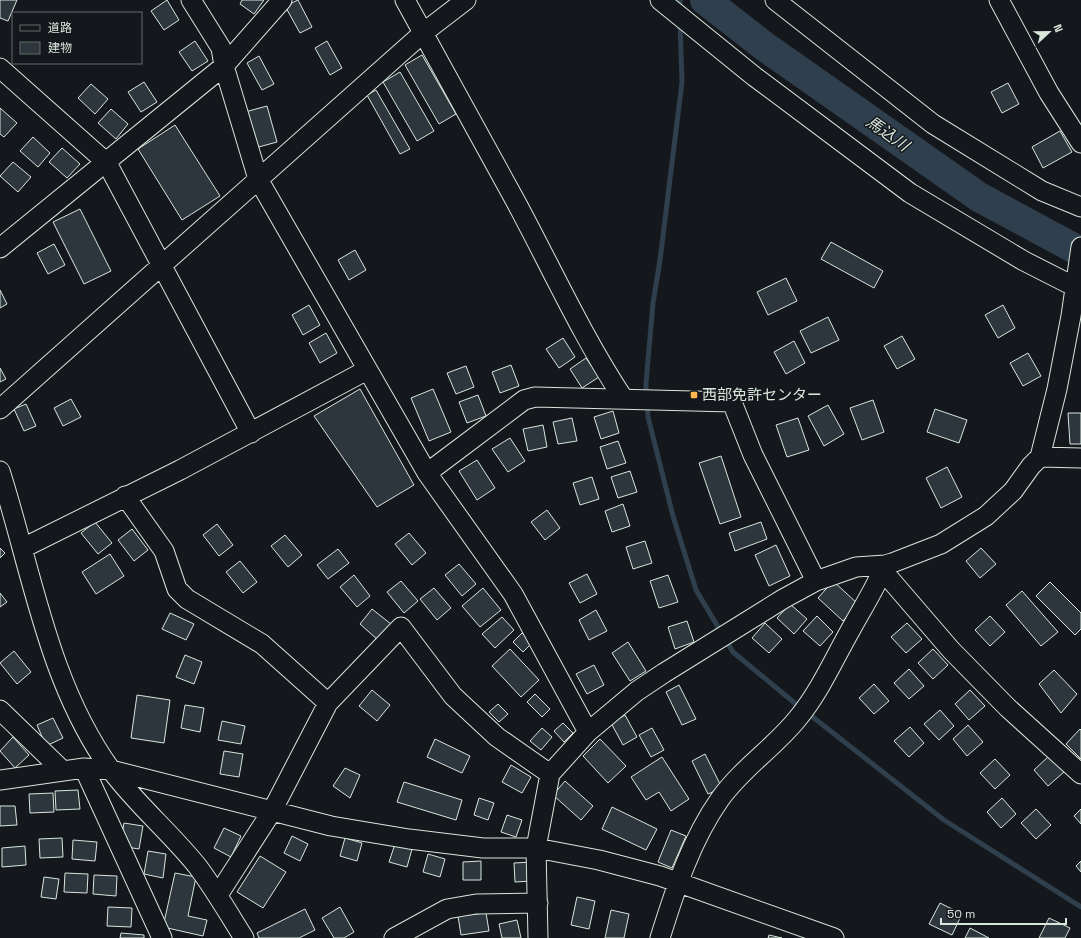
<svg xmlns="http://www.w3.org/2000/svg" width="1081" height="938" viewBox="0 0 1081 938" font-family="'Space Grotesk','Noto Sans JP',sans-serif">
<rect width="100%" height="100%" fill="#14181c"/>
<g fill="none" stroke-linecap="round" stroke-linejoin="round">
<!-- stream -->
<path stroke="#2f3f4d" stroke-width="5" d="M680 0V10
M646 396V383L653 303 660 260 682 82 680 22
M647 404 648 417 673 516 696 590 733 652 791 700 944 820 1081 907"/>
<!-- river -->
<path stroke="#2f3f4d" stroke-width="30" d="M705 0 764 46 979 197 1081 252"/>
</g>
<!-- building -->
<path fill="#2c363c" stroke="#d8e6dc" d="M0 0H17L8 21 0 18Z
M167 0 179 20 164 30 151 11Z
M242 0H264L254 14 240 4Z
M298 0 312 27 300 33 285 6Z
M195 41 208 61 192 71 179 52Z
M327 41 342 68 330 75 315 48Z
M422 55 456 114 439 124 405 65Z
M259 56 274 84 262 90 247 63Z
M400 72 434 131 417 141 383 82Z
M144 82 157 102 141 112 128 92Z
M1008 83 1019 104 1002 113 991 92Z
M91 84 108 99 95 114 78 98Z
M376 90 410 149 400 154 367 95Z
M267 106 277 142 255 148 245 112Z
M0 108 17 123 4 137 0 134Z
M111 109 128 124 116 139 98 123Z
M175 125 220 196 182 220 138 149Z
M1060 131 1072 152 1043 168 1032 147Z
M33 137 50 153 38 167 20 151Z
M62 148 80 164 67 178 49 162Z
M13 162 31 177 18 192 0 176Z
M80 209 111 271 84 284 53 222Z
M831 242 883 271 874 288 821 259Z
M54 244 65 265 48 274 37 253Z
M355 250 366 270 349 280 338 260Z
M786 278 797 301 768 315 757 292Z
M0 290 7 304 0 308Z
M309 305 320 325 303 335 292 315Z
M1003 305 1015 328 998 338 985 315Z
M828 317 839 340 811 353 800 331Z
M326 333 337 353 320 363 309 343Z
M902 336 915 359 897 369 884 346Z
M563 338 575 357 559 368 546 349Z
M794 341 805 363 786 374 774 352Z
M1028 353 1041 376 1023 386 1010 363Z
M586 358 599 377 582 388 570 369Z
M511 365 519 386 500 393 492 372Z
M466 366 474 387 456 394 447 373Z
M0 368 6 379 0 382Z
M360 389 414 485 377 507 314 416Z
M433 389 451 432 429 441 411 398Z
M478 395 486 416 467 423 459 402Z
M71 399 81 417 63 426 54 408Z
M873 400 884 432 862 440 850 408Z
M26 404 36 426 24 431 14 409Z
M828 405 844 434 824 446 808 416Z
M935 409 967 420 959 443 927 432Z
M613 411 619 433 601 439 594 417Z
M1068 413H1081V444H1070Z
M572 418 577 441 558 444 553 422Z
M798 418 809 450 787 457 776 425Z
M543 425 547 447 528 451 523 429Z
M510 438 525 461 508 472 492 449Z
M618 441 626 463 607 469 600 447Z
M721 456 741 517 720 524 699 463Z
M477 460 495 488 477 500 459 471Z
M947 467 962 497 941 508 926 478Z
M630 471 637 492 618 498 611 477Z
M592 477 599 499 580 505 573 483Z
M623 504 630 526 612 532 605 511Z
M547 510 560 528 545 540 531 522Z
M95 522 112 543 98 554 81 533Z
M761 522 767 539 735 551 729 533Z
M217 524 233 545 219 556 203 535Z
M132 529 148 550 134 561 118 540Z
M409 533 426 553 412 565 395 544Z
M285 535 302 555 288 567 271 546Z
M645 541 652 563 633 569 626 547Z
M776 545 790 576 769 586 755 555Z
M0 548 5 553 0 558Z
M981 548 996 564 980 578 966 561Z
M338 549 349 563 328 579 317 565Z
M110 554 124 576 96 594 82 572Z
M240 561 257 582 243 593 226 572Z
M459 564 476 584 462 596 445 575Z
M587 574 597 594 580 603 569 583Z
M354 575 370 596 357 607 340 587Z
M668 575 678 602 659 608 650 581Z
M401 581 418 601 404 613 387 592Z
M833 581 858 604 843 621 818 598Z
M1050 582 1081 613V629L1075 635 1036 596Z
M434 588 451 608 437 620 420 599Z
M483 588 501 610 480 627 462 606Z
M1022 591 1058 632 1041 646 1006 605Z
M0 593 7 602 0 607Z
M790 604 807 619 794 634 777 618Z
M372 609 391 624 378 640 360 624Z
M596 610 607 631 589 640 579 620Z
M170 613 194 624 186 640 162 629Z
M817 616 833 632 820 646 803 631Z
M990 616 1005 632 990 646 975 630Z
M502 617 514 630 495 648 482 634Z
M687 621 694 642 675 649 668 627Z
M765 623 782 639 769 653 752 638Z
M907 623 922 639 906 653 891 637Z
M522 633 532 643 523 652 513 642Z
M628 642 646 671 630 681 612 653Z
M510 649 539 680 521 697 492 666Z
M933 649 948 665 933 679 918 663Z
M14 651 31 672 17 684 0 663Z
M185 655 202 662 194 684 176 677Z
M594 665 604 685 587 694 576 674Z
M909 669 924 686 909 699 894 683Z
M1054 670 1077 694 1061 713 1039 684Z
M874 684 889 701 874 714 859 698Z
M679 685 696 719 682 725 666 692Z
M372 690 390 705 377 721 359 706Z
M970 690 985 706 969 720 955 704Z
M535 694 550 709 542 717 527 702Z
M137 695 170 700 164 743 131 738Z
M498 704 508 714 499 722 489 712Z
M185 705 204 708 200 732 181 728Z
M940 710 954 726 939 740 924 724Z
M625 715 637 737 623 745 611 723Z
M53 718 63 738 46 746 37 725Z
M222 721 245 726 241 744 218 740Z
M563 723 573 733 564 742 554 731Z
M968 725 983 742 967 756 953 739Z
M910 727 924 743 909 757 894 741Z
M542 728 552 737 541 750 530 741Z
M652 728 664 750 651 757 639 735Z
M1080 729 1081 730V759L1066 744Z
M13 737 29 755 15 768 0 751Z
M435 739 470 756 462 773 427 757Z
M600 739 626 766 608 783 583 756Z
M224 751 243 754 239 777 220 774Z
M705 754 722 788 708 794 692 761Z
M1049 756 1064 772 1048 786 1034 770Z
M662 757 689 799 671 811 659 792 646 800 631 777Z
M995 759 1010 775 995 789 980 773Z
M511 765 531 777 522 793 502 782Z
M345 768 360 775 350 798 333 786Z
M565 781 593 806 581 820 553 795Z
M404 782 462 800 456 820 397 802Z
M78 790 80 809 56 810 55 791Z
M53 793 54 812 30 813 29 794Z
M479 798 494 803 488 820 474 815Z
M1002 798 1016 814 1001 828 987 812Z
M0 806H15L17 825 0 826Z
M612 807 657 829 646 850 602 829Z
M1036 809 1051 825 1036 839 1021 823Z
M1081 809V824L1074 816Z
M507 815 522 820 516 837 501 832Z
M124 823 143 826 139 849 120 846Z
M224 828 241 836 231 857 214 848Z
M671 830 686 836 672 868 658 862Z
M292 836 308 844 300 861 284 853Z
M62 838 63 857 40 858 39 839Z
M345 838 362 843 357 861 340 856Z
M73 840 97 842 95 861 72 859Z
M395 844 412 849 407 867 389 862Z
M25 846 26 865 2 867V848Z
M148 851 166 854 163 878 144 874Z
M428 854 445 859 440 877 423 872Z
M260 856 286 872 263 908 237 892Z
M481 861V880H463V862Z
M1081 861V872L1076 866Z
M532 862V881L515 882 514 863Z
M65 873 88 874 87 893 64 892Z
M175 873 196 877 188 916 207 920 203 936 163 927Z
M94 875 117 876 116 896 93 894Z
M44 877 59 879 56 899 41 897Z
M577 897 595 901 589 929 571 925Z
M940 903 962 914 952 935 929 924Z
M108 907 132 908 131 927 107 926Z
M340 907 354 932 344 938H334L322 918Z
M305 909 315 930 299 938H259L257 933Z
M611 910 629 914 624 938H605Z
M486 913 489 931 461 935 458 916Z
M1049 918 1070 928 1065 938H1039Z
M517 920 521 938H502L499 924Z
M970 928 989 938H965Z
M121 933 144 935V938H120Z
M769 935 782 938H768Z"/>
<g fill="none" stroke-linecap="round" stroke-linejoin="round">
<defs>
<path id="minor" d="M191 0 221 48 224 66 258 179 427 473 513 594 588 732
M405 0C442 67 479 134 516 202 551 267 582 336 623 398
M660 0 755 77 910 193 1024 261 1081 290
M775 0 933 124 1042 191 1081 207
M999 0 1049 93 1081 143
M0 68 107 163 251 433
M0 248 224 66 282 0
M0 409 423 33 466 0
M1040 457 1081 458
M0 471C32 571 48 683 111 770 137 805 171 833 198 867 215 890 229 914 244 938
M427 473 524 400 535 397 732 402 753 455 816 581
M125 496 164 551 177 589 187 599 262 644 328 703
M23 548 180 470 367 370
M883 571 951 650 1008 708 1081 774
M0 710 63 771
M84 768 162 938
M0 780 84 768 111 770 331 826 409 839 483 848H536L599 860 660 876 834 938
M218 895 272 811 328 703 401 627 453 696 497 737 550 774
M394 938 447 909 476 904 538 903
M538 938 536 848 550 774 588 732 637 691 664 673 783 599 816 581 856 567 885 565 892 563 941 544 986 516 1013 491 1031 466 1040 457 1057 389 1071 316 1081 247
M660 938C675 890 691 840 720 799 742 768 775 747 798 718 820 691 834 659 851 629 863 607 875 589 885 565"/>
</defs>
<!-- minor casing -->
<use href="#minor" stroke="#d8e6dc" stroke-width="21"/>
<!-- minor -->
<use href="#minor" stroke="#14181c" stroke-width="19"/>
</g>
<!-- markers -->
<rect fill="#ffb74d" stroke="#14181c" stroke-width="1.5" x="690" y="391" width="8" height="8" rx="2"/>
<g text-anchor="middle" stroke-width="3" stroke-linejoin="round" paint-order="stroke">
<!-- poi labels -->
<g font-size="15" fill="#d8e6dc" stroke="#14181c" text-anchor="start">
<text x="702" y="400">西部免許センター</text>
</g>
<!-- water labels -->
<g font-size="16" font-style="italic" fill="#d8e6dc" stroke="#14181c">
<text transform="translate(888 133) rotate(35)" y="6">馬込川</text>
</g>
</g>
<!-- legend -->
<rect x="12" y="12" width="130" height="52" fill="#14181c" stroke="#626a69"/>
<rect x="20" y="25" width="20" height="6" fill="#14181c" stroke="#626a69"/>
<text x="48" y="32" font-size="12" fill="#d8e6dc">道路</text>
<rect x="20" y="42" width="20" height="12" fill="#2c363c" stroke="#626a69"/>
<text x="48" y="52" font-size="12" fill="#d8e6dc">建物</text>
<!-- north arrow -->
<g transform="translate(1049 32) rotate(68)" stroke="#14181c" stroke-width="3" paint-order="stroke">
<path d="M0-3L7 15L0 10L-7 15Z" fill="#d8e6dc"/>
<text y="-6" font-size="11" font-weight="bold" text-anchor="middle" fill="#d8e6dc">N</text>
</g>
<!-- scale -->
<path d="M941 918v6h125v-6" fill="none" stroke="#d8e6dc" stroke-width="2"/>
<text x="947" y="918" font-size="12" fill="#d8e6dc" stroke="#14181c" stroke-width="3" paint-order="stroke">50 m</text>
</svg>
